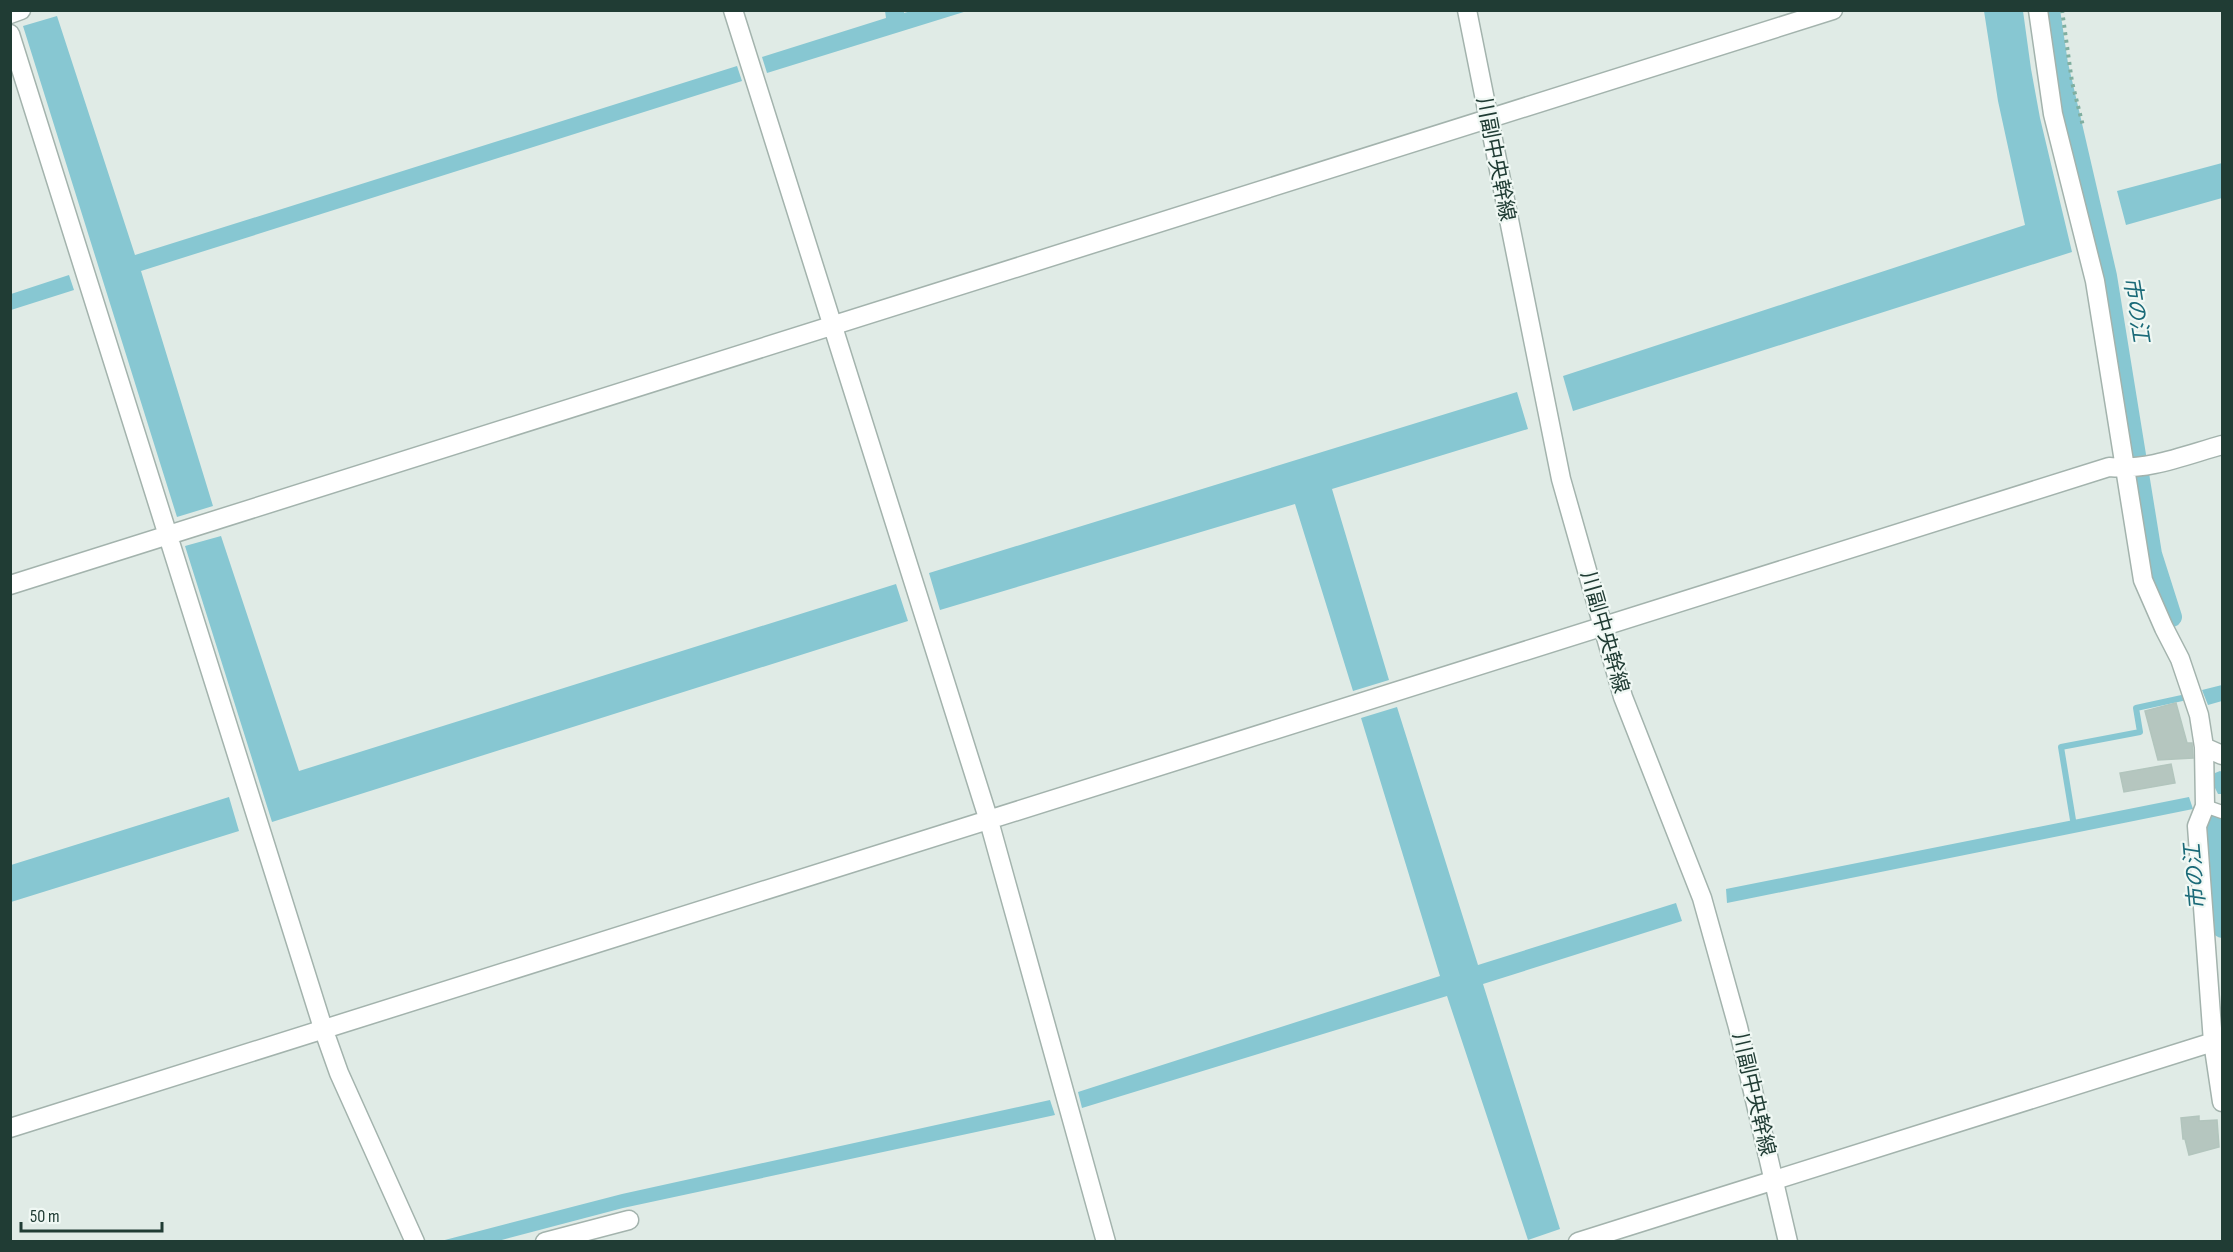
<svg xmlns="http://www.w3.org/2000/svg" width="2233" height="1252" viewBox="0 0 2233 1252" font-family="'Sofia Sans Condensed','Noto Sans JP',sans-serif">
<rect width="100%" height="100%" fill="#e0ebe6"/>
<!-- water -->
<path fill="#87c7d2" d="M911 11H967L767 73 762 57 886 18 885 11H904V13Z
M1984 11H2023L2031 69 2040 118 2072 252 1573 411 1563 376 2025 225 1998 101Z
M57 16 135 255 737 66 742 81 141 271 213 506 177 517 23 26Z
M2222 163V198L2126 225 2117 191Z
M69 275 74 290 11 310V294Z
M1517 392 1528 429 1332 489 1389 680 1353 691 1295 504 940 610 929 573Z
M221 536 299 771 896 584 908 621 272 822 185 546Z
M2222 685V701L2208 705 2202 690Z
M1397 707 1478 965 1676 903 1682 921 1483 984 1560 1229 1528 1240 1447 996 1082 1108 1078 1092 1440 976 1361 718Z
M2220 771 2222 772V794H2218L2214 786 2215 773Z
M229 797 239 831 11 902V865Z
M2189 797 2193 809 1727 903 1726 889Z
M1050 1100 1055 1115 623 1208 498 1241H441L622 1194Z"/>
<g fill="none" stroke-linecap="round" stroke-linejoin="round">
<!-- stream -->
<path stroke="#87c7d2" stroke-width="6" d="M2073 820 2061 747 2140 732 2136 708 2182 698"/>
<!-- canal -->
<path stroke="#87c7d2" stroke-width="20" d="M2050 10 2058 64 2107 276 2152 554 2172 617
M2214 821 2222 928"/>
</g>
<!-- building -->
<path fill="#b5c6bf" stroke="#b2c5bd" stroke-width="1.5" d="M2176 703 2187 743H2192L2193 758 2158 760 2145 711Z
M2171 764 2175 783 2124 792 2120 773Z
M2199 1116V1121L2217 1120 2219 1147 2189 1155 2185 1139H2183L2181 1118Z"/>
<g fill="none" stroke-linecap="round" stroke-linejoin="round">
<defs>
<path id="service" d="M2205 806 2222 812"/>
<path id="minor" d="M733 10 989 821 1106 1242
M2038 10 2053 114 2095 281 2143 580 2164 628 2180 659 2199 715 2204 747 2205 806 2197 826 2213 1042 2222 1102
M10 14 21 10
M10 34 323 1028 339 1073 415 1242
M10 585 1833 10
M2204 747 2222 755
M10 1128 2109 467C2148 471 2186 455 2222 445
M545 1242 629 1220
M1578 1242 2213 1042"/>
<path id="tertiary" d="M1467 10 1561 479 1623 697 1702 898 1738 1027 1788 1242"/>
</defs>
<!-- service casing -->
<use href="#service" stroke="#a3b3ad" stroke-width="15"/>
<!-- minor casing -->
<use href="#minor" stroke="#a3b3ad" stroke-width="21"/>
<!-- tertiary casing -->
<use href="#tertiary" stroke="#a3b3ad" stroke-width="21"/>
<!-- path -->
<path stroke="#80afa0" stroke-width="4" stroke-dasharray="3 4.5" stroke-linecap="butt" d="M2062 10 2072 82 2083 126"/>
<!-- service -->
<use href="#service" stroke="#fff" stroke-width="12"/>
<!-- minor -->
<use href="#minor" stroke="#fff" stroke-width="18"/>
<!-- tertiary -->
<use href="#tertiary" stroke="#fff" stroke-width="18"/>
</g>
<g text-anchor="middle" stroke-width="4.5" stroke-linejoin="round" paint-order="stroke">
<!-- street labels -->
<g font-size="21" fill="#203c34" stroke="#f0f8f4">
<text transform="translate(1496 159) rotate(79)" y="7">川副中央幹線</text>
<text transform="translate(1605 632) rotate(74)" y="7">川副中央幹線</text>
<text transform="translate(1754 1094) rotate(77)" y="7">川副中央幹線</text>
</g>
<!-- water labels -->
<g font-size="22" font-style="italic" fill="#1a6a78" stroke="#f0f8f4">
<text transform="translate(2137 309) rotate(81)" y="8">市の江</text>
<text transform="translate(2194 877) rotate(-95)" y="8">市の江</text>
</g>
</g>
<!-- border -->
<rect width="2233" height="1252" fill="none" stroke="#203c34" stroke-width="24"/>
<!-- scale -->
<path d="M21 1222v9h141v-9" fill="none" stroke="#203c34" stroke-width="3"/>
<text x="30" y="1222" font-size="18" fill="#203c34" stroke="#f0f8f4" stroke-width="4.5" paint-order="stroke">50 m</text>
</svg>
